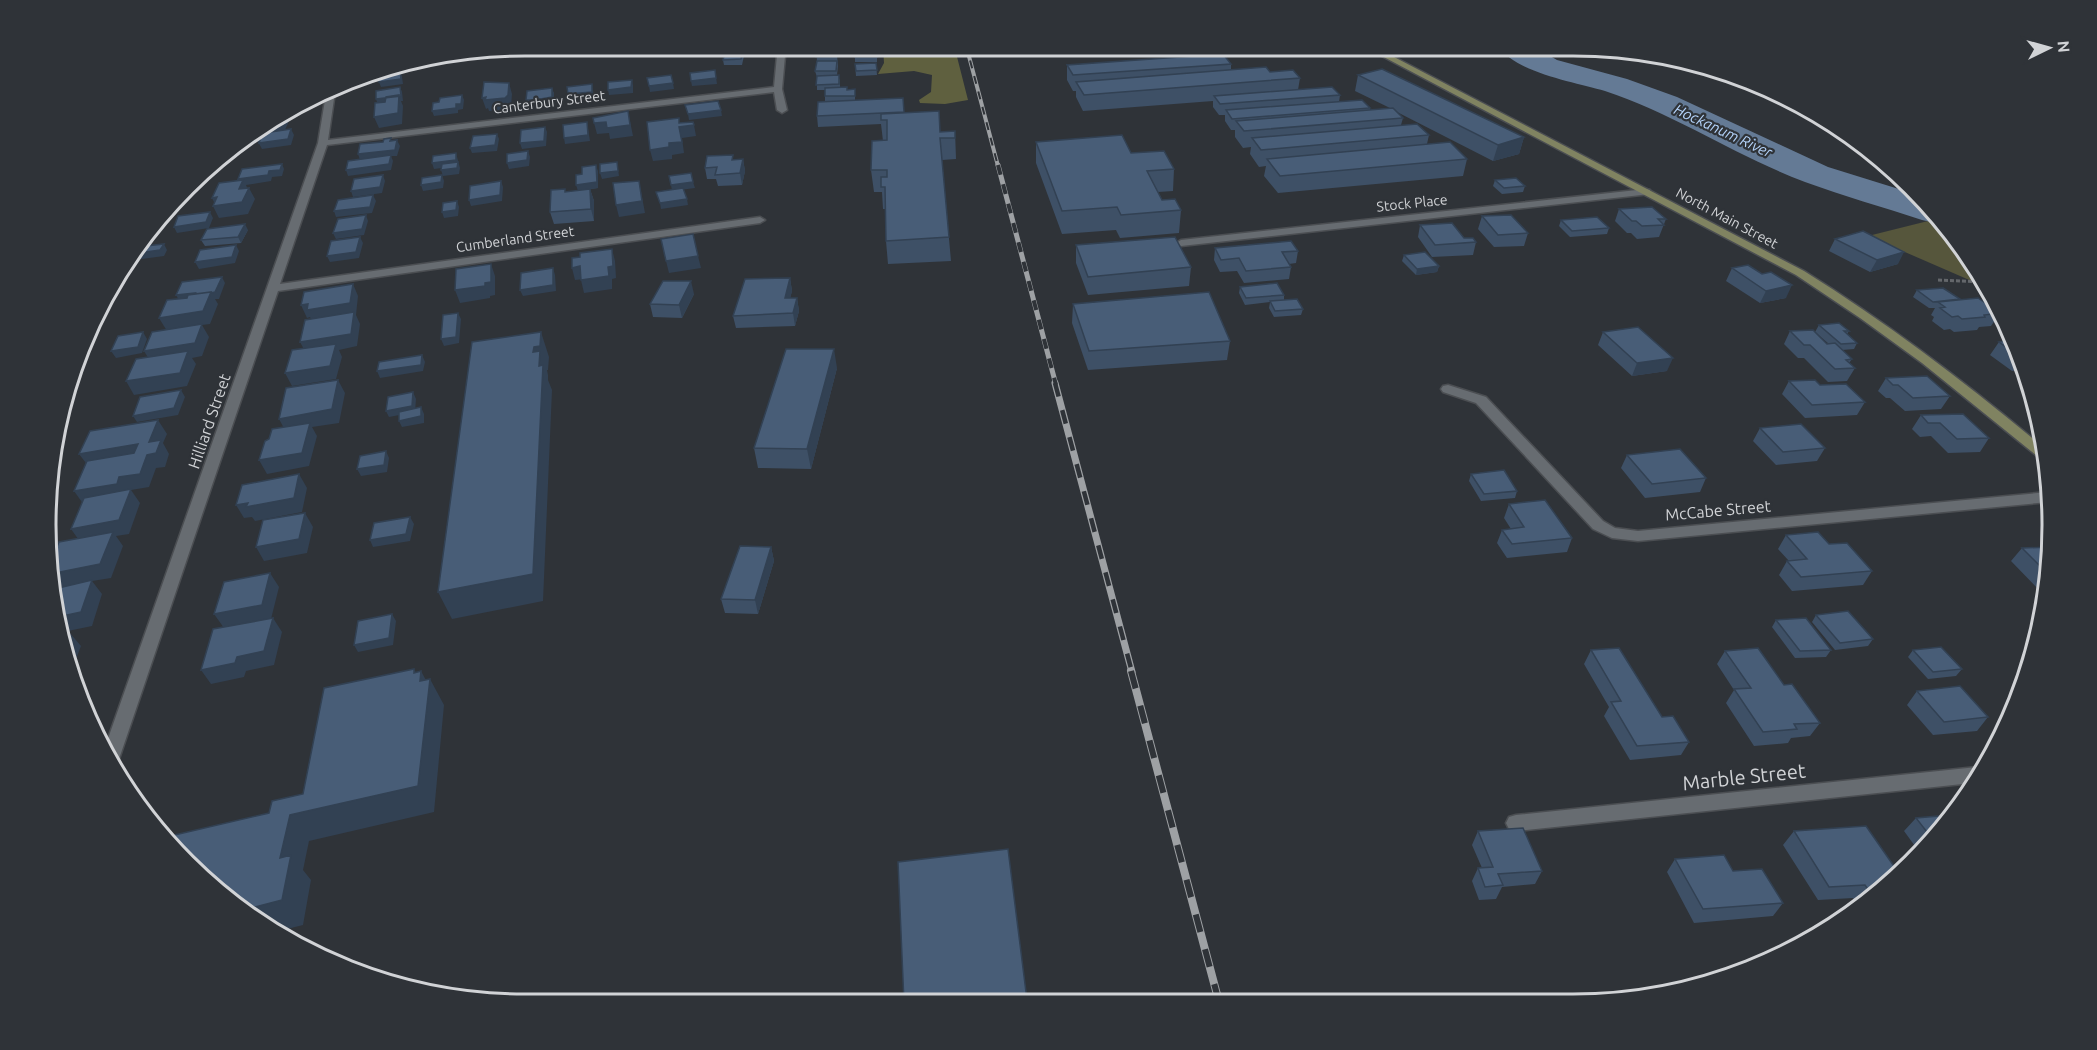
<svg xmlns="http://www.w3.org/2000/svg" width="2097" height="1050" viewBox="0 0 2097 1050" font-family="Ubuntu,sans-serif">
<rect width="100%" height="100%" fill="#2f3338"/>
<!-- green -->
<path fill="#56563c" d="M1940 218 1988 285 1990 289 1868 236Z"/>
<!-- forest -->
<path fill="#5f603f" d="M883 45H954L968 100 945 104 920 103 919 100 931 92 932 75 914 71 878 74 884 63Z"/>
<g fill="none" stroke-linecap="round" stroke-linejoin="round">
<!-- river -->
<path fill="#647a95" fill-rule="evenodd" d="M1498 46H1533L1557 60 1627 79 1677 97 1828 167 1918 195 1942 221 1935 223 1922 220C1883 207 1843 196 1805 182 1736 156 1675 114 1605 91 1575 82 1516 73 1498 46Z"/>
<defs>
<path id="minor" d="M778 45H786L782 89 787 110 782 113 777 110 774 92 327 145 280 284 760 217 765 220 760 223 278 291 119 759 114 765 104 750 318 143 326 94 334 90 335 92 328 140 774 87Z
M1646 189 1650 190V194L1181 246 1176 243 1181 240Z
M1448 385 1486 397 1603 521 1615 528 1638 531 2049 492V502L1638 541 1612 538 1593 529 1476 403 1443 392 1441 389 1443 386Z
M1977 767 1981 769 1972 783 1516 831 1509 829 1506 823 1509 817 1516 815Z"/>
<path id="secondary" d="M1363 46H1373L1804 271C1889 324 1968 384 2044 448L2048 461 2042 460 1922 363 1860 318 1796 275Z"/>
</defs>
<!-- minor casing -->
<use href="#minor" stroke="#4b4e52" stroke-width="3"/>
<!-- secondary casing -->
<use href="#secondary" stroke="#4b4e52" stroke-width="3"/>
<!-- path -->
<path stroke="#64676b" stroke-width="3" stroke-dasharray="4 2" stroke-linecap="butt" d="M1938 280 1986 282"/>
<!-- minor -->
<use href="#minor" fill="#676c71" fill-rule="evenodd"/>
<!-- secondary -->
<use href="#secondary" fill="#808361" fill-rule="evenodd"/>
<defs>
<path id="rail-far3" d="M966 45 998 166"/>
<path id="rail-far2" d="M998 165 1056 385"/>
<path id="rail-far1" d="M1055 383 1132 672"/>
<path id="rail" d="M1131 671 1219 1002"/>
</defs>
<!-- rail-far3 casing -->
<use href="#rail-far3" stroke="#9ea1a4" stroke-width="4"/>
<!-- rail-far2 casing -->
<use href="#rail-far2" stroke="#9ea1a4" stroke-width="5"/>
<!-- rail-far1 casing -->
<use href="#rail-far1" stroke="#9ea1a4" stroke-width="7"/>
<!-- rail casing -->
<use href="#rail" stroke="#9ea1a4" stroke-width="8"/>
<!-- rail-far3 -->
<use href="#rail-far3" stroke="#2f3338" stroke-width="2" stroke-dasharray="8" stroke-linecap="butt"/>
<!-- rail-far2 -->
<use href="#rail-far2" stroke="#2f3338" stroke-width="4" stroke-dasharray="10" stroke-linecap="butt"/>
<!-- rail-far1 -->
<use href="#rail-far1" stroke="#2f3338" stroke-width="4.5" stroke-dasharray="14" stroke-linecap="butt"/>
<!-- rail -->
<use href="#rail" stroke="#2f3338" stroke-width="6" stroke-dasharray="18" stroke-linecap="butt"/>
</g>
<!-- wall -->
<path fill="#3e5066" d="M725 45H745V50L725 51Z
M816 45H836L838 66 837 75 840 80V87L855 95V100L904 113 940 132 955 131 956 159 942 160 951 261 888 264 886 241V209H883L882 192H874L871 170 883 141 881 124 818 127 817 116 825 101V90H817V77L815 71 817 61Z
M877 49V62H855V57Z
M744 56 742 65H724L723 60Z
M876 63 877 75 856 76 855 64Z
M1231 64V70L1270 72 1300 78 1298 90 1340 95 1339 102 1370 108V110L1390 108 1355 91 1358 75 1524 137 1519 154 1493 161 1397 112 1403 118 1401 125 1429 135 1427 144 1467 159 1463 176 1278 193 1264 176 1266 166 1259 167 1250 154 1251 147 1243 148 1235 137V130H1231L1225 121V115H1219L1213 107V101L1083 111 1076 97V91H1073L1067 80V65Z
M552 88 554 94 553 102 537 105H528L526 100Z
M1036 142 1131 153 1174 169 1173 191 1158 192 1162 200 1181 210 1179 233 1120 238 1116 230 1062 234 1036 163Z
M743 159 745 171 742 185 718 186 716 179H707L705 168 734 160Z
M598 171V188L590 189 594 201V221L554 224 550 212 578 191Z
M1495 180 1525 186 1523 192 1502 194 1493 186Z
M1619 209 1666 219 1659 237 1637 239 1631 233H1627L1615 221Z
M1482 216 1528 233 1524 246 1494 247 1478 229Z
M1561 220 1609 228 1607 234 1570 237 1559 226Z
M1420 225 1476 242 1473 255 1432 257 1418 237Z
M248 230 241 243 205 246 201 240Z
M1835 239 1898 264 1870 272 1829 251Z
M1076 245 1191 267 1189 286 1088 295 1076 263Z
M1215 248 1298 251 1296 263 1289 264 1291 267 1289 279 1244 283 1237 271 1220 272 1214 260Z
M1404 255 1439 266 1437 272 1416 275 1402 261Z
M1732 268 1786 298 1760 303 1726 281Z
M790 278 792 291 790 298H797L799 311 795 326 736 328 733 316Z
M1240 287 1284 295V300L1303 309 1301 315 1274 317 1269 308 1270 302 1245 305 1239 293Z
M1917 290 1959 300 2000 313 1991 326 1979 327 1977 330 1954 332 1950 329 1944 330 1932 321 1934 317 1931 315 1935 308H1929L1913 297Z
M694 294 682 318 653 317 650 304Z
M1073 304 1230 341 1227 360 1088 370 1072 323Z
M1819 325 1849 331 1847 334 1857 343 1854 349 1842 350 1852 359 1849 363 1855 368 1847 381 1828 382 1804 358H1798L1784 344 1790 331 1829 344 1815 332Z
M1603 332 1667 371 1632 376 1598 345Z
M2013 340 2026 370 2012 371 1990 355 1999 342Z
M837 368 811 469 758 468 754 448Z
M1886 378 1950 396 1941 409 1905 411 1890 398H1886L1878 391Z
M1789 381 1820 385 1865 402 1857 415 1805 418 1782 394Z
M1921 415 1989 438 1980 452 1948 453 1931 436 1920 437 1912 429Z
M1760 428 1825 448 1817 461 1776 465 1753 441Z
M1627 455 1706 478 1700 492 1645 498 1621 468Z
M1471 474 1517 491 1515 498 1481 501 1469 481Z
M1509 504 1572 538 1567 552 1507 558 1497 543 1502 530 1511 529 1504 518Z
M1786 535 1829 544 1872 571 1863 585 1792 591 1779 575 1787 561H1789L1778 549Z
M771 547 774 561 758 614 725 613 721 599Z
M2022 548 2051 556 2045 593H2042L2011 561Z
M1816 615 1873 639 1868 646 1835 650 1812 622Z
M1776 620 1831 650 1826 657 1795 658 1772 627Z
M1591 650 1689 742 1681 755 1630 760 1604 716 1609 707 1584 664Z
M1913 650 1962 669 1956 676 1928 679 1908 657Z
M1725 651 1784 685 1820 723 1810 736 1791 738 1788 743 1754 746 1726 703 1734 690 1717 664Z
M2026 668H2029L2021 689 2014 682Z
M1917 691 1988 717 1977 731 1933 735 1907 705Z
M1951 815 1933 841 1920 853 1904 831 1916 818Z
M1478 831 1542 871 1535 884 1502 887 1496 899 1479 900 1472 881 1478 868H1482L1472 845Z
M1794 831 1898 872 1859 906 1853 898 1818 900 1783 845Z
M1675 859 1733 871 1783 903 1773 916 1694 923 1667 872Z"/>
<!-- shaded-wall -->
<path fill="#324153" d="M478 53V54L467 57 466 55Z
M409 64 410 67 384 71 383 68Z
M715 70 717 84 692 86 691 81Z
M400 71 402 77 403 84 381 87 379 82Z
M632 80 633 85V93L609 95 608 90Z
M509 83 512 94 511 106 508 109 489 111 488 108 486 109 482 98Z
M673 83 674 89 650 92 649 86Z
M592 84 594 97 569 100 568 94Z
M400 87 402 92 403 101H401L403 106 402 124 379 128 374 117 378 105 376 99Z
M552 88 554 94 553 102 537 105 535 100Z
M462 95 464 100 463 109 458 110V113L434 116 432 111Z
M721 110 722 116 689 120 688 114Z
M628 111 633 136 610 139 609 133 597 134 594 123Z
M287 115 289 121 285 130 257 133 256 132Z
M587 122 590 141 565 144 564 138Z
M694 125 696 136 682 138 684 153 672 155V159L653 161 650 150 669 143 679 127Z
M545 127 547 132 546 146 522 149 520 143Z
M291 129 294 135 291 145 262 149 256 138Z
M497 134 499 139 497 151 472 153 470 148Z
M1524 137 1519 154 1493 161 1498 145Z
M397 140 400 146 397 156H391L393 161 391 170 348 176 346 170 360 160 358 154Z
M232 145 234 148 231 153 222 155Z
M528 151 530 157 529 166 509 169 507 163Z
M456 153 460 168 459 174 443 176 441 170 457 166 434 169 432 163Z
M743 159 745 171 742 185 740 173Z
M617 162 619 176 602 179 600 173Z
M282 164 284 169 282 176 272 177 271 181 246 185 248 190 249 188 255 199 248 214 219 218 213 206H216L212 198 239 189 241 184 238 179 269 171Z
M596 165 598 171V188L590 189 594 201V221L591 209 578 191 576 185Z
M383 175 385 181 382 193 353 197 351 191Z
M442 175 444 181 443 188 423 191 421 185Z
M501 181 503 187 502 201 471 206 469 200Z
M639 181 645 213 619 217 616 205Z
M693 182 695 188 672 191 671 185Z
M373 195 376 201 372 213 336 217 334 211Z
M687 199 688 205 661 209 660 203Z
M457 201 459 207 458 216 444 218 442 212Z
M210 212 213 218 209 228 177 233 174 227Z
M366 215 368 221 364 235 336 239 333 233Z
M245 224 248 230 241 243 238 237Z
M360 237 363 243 359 258 330 262 327 256Z
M164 244 167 250 164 256 127 261 132 254Z
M236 245 239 251 235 263 199 269 195 262Z
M612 249 615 261 616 278 612 279V289L584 293 581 280 608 267Z
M1904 252 1898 264 1870 272 1877 260Z
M698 256 701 268 669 273 666 261Z
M491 264 495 276V295L490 296V298L460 303 455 290Z
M580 266 584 279 575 280 572 268Z
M1439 266 1437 272 1416 275 1417 269Z
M553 268 555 275 556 291 523 296 520 290Z
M222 277 225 283 219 299H215L218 304 210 324 202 325 209 337 202 356 192 358 196 364 187 386 134 395 126 381 152 364 144 351 167 331 159 318 180 302 176 295Z
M790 278 792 291 787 311 785 298Z
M691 281 694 294 682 318 679 305Z
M353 284 358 296 356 315 360 324 357 346 339 350 342 357 336 379 292 386 285 373 307 355 300 342 313 323 310 317 307 318 301 305 308 304Z
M1792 285 1786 298 1760 303 1766 291Z
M797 298 799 311 795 326 793 313Z
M458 313 461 319 459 343 444 346 441 339Z
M143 332 147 339 142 353 116 358 111 351Z
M541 332 549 357 548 370H547L548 375V380L552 390 543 601 452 619 438 592 533 352 534 347Z
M834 349 837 368 811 469 807 449Z
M422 355 425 362 423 371 380 378 377 371Z
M1673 358 1667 371 1632 376 1637 363Z
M338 380 345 393 339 423 312 427 317 436 309 466 267 474 259 460 286 432 279 419Z
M181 390 185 397 178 415 137 422 133 416Z
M413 392 416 399 415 412 389 417 386 411Z
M421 407 424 414V423L402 427 399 421Z
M158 420 167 434 163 443 169 454 165 467 156 468 149 487 131 490 140 503 129 534 116 536 123 546 111 578 92 581 102 594 92 626 63 632 58 617 56 588 49 581 50 574 81 543 71 529 84 505 74 491 89 467 79 454 149 442Z
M386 451 389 458 387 472 361 476 357 469Z
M299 474 307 488 302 512 255 521 252 517 244 518 236 505Z
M305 513 313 527 307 553 264 561 256 547Z
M410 517 414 524 410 541 373 547 370 540Z
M771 547 774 561 758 614 755 600Z
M270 573 279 587 271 619 224 628 214 614Z
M392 614 396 621 393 645 358 652 354 645Z
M273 618 282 632 274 665 246 671 244 677 211 684 201 670 237 657Z
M69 632 81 646 73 667 66 642Z
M414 669 420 680 421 671 429 686 430 679 444 705 434 812 309 841 303 870 311 880 303 925 279 931 247 909 280 858 290 815 414 673Z"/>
<!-- building -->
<path fill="#485d77" stroke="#324153" stroke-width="1.5" d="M836 47 837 56 816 57V49Z
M877 49V57H855L856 50Z
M743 51 741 59 723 60 725 52Z
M1223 54 1231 64 1073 75 1067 65Z
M817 61H837L836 71H815Z
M876 63 877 70 856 71 855 64Z
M1266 67 1270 72 1293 70 1300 78 1084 95 1076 82Z
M1382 69 1524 137 1498 145 1358 75Z
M715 70 716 78 691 81 690 73Z
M400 71 401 79 379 82V74Z
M671 75 673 83 649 86 647 78Z
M839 75V84L816 85 817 76Z
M632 80 631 87 608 90V82Z
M484 82 509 83 508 95 505 98 485 100 486 97 482 98Z
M592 84V92L568 94 567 87Z
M400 87 401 96 376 99V91Z
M847 87V90L855 89V96H825V88Z
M1332 87 1340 95 1220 104 1214 96Z
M552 88V97L535 100H526L527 91Z
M399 95 398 113 374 117 375 103 385 102 386 97Z
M462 95 461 104H456V108L432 111 433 103 439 102 440 98Z
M903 98 904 112 817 116 818 102Z
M1362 100 1370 108 1232 119 1226 110Z
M718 101 721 110 688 114 685 105Z
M1393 108 1403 118 1244 131 1236 121Z
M628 111 630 125 607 128 606 122 594 123 593 118Z
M939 111 940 132 955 131V138H940L949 237 886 241 885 187H881V177H887V170H871L872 141 887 140V120H881V114Z
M287 115 283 125 266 126Z
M679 118V123L693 122 694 125 679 127 682 142 669 143V147L650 150 647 122Z
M587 122 588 135 564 138 563 125Z
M1417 124 1429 135 1261 150 1252 138Z
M545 127 544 141 520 143 521 130Z
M291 129 288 139 259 143 261 137 256 138 257 134Z
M497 134 495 145 470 148 473 136Z
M1122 135 1131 153 1164 151 1174 169 1147 171 1162 200 1175 199 1181 210 1121 215 1117 207 1062 211 1036 142Z
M391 138 390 141 397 140 395 150 358 154 360 144 383 142 384 139Z
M1450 142 1467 159 1280 176 1267 159Z
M528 151 527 160 507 163V154Z
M456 153V160L432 163 433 156Z
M391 155 389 164 346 170 348 161Z
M733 155 732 160 743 159 740 173 715 175 717 167 705 168 707 156Z
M458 162 457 168 441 170 442 164Z
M617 162 618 171 600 173V164Z
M282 164 280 170 269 171 268 175 238 179 242 169Z
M596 165 597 182 576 185V175L582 174V167Z
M691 173 693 182 671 185 669 176Z
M383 175 380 187 351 191 354 179Z
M442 175 441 182 421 185 422 178Z
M1516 178 1525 186 1504 188 1495 180Z
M243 180 239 189 249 188 242 202 213 206 217 197 212 198 219 183Z
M501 181 500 195 469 200 470 186Z
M639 181 642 201 616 205 613 183Z
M683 188 687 199 660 203 656 192Z
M565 189V192L590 189 591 209 550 212 551 190Z
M373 195 370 207 334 211 338 200Z
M457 201 456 210 442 212 443 203Z
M1652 207 1666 219H1658L1664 225 1642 226 1636 221H1632L1619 209Z
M210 212 206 222 174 227 178 216Z
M366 215 362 229 333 233 338 219Z
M1511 215 1528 233 1498 235 1482 216Z
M1597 217 1609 228 1572 231 1561 220Z
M1452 223 1464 238H1473L1476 242 1435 245 1420 225Z
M245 224 238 237 201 240 207 229Z
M1863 231 1904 252 1877 260 1835 239Z
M693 234 698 256 666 261 661 239Z
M360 237 356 252 327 256 331 241Z
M1175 237 1191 267 1088 277 1076 245Z
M1291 241 1298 251 1282 252 1291 267 1246 271 1239 258 1221 260 1215 248Z
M164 244 160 250 132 254 136 247Z
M236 245 232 257 195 262 200 250Z
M612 249 613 266 608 267 609 276 581 280 580 266 572 268V258L580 257V253Z
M1425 252 1439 266 1417 269 1404 255Z
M491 264V282L485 283V286L455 290 456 269Z
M1748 265 1762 274 1771 272 1792 285 1766 291 1732 268Z
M553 268V285L520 290 521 273Z
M222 277 215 292 211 293V292L194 294 195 293 176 295 182 282Z
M790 278 785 298H797L793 313 733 316 745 279Z
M663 281H691L679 305 650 304Z
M1277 283 1284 295 1246 298 1240 287Z
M353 284 350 303 307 310 308 304 301 305 304 292Z
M1943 288 1960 299 1933 302 1917 290Z
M211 292 203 311 159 318 167 300 187 298 188 295Z
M1209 292 1230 341 1089 351 1073 304Z
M1978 298 2000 313 1984 315 1985 317 1962 319 1958 316 1952 317 1940 308 1945 307 1938 302Z
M1297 299 1303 309 1275 311 1270 301Z
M354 312 351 334 300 342 305 320Z
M458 313 456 337 441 339 443 315Z
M1839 323 1849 331H1844L1857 343 1841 344 1819 325Z
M202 324 195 343 144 351 152 332Z
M1638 327 1673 358 1637 363 1603 332Z
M1813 330 1827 344 1835 343 1852 359 1846 360 1855 368 1835 369 1810 345H1804L1790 331Z
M143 332 138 347 111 351 118 336Z
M541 332 540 346 534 347 533 352 540 351 539 366 543 365 533 574 438 592 472 342Z
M2013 340 2021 358 1999 342Z
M336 344 330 366 285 373 292 350Z
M786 349H834L807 449 754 448Z
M188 351 180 373 126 381 136 359Z
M422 355 421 365 377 371 379 362Z
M1927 376 1950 396 1913 398 1898 385H1893L1886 378Z
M338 380 332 409 279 419 286 388Z
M1815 380 1820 385 1846 384 1865 402 1812 405 1789 381Z
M181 390 174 408 133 416 140 397Z
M413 392 412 406 386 411 388 397Z
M421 407V416L399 421V412Z
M1963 414 1989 438 1957 439 1940 423H1928L1921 415Z
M158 420 149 442 161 440 156 453 147 455 140 474 119 477 117 484 74 491 87 461 134 453 138 444 79 454 90 431Z
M310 423 302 453 259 460 265 441 269 439 272 429Z
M1801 424 1825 448 1783 452 1760 428Z
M1680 449 1706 478 1652 484 1627 455Z
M386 451 384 465 357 469 360 456Z
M1504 470 1517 491 1484 494 1471 474Z
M299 474 294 498 246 507 248 503 236 505 242 485Z
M131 489 119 520 71 529 84 498Z
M1545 500 1572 538 1512 544 1502 530 1524 527 1509 504Z
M305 513 299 539 256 547 263 520Z
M410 517 406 534 370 540 374 523Z
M113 532 100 564 50 574V563L59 542Z
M1818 532 1829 544 1847 543 1872 571 1801 577 1787 561 1807 559 1786 535Z
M740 546 771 547 755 600 721 599Z
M2051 547V556L2048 574 2022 548Z
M270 573 262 605 214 614 224 582Z
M92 580 81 612 58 617 50 590Z
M1848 611 1873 639 1840 643 1816 615Z
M392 614 389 638 354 645 358 621Z
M273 618 264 651 237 657 235 663 201 670 213 629Z
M1806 618 1831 650 1800 651 1776 620Z
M69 632 66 642 63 633Z
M1941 647 1962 669 1933 672 1913 650Z
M1619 648 1662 717 1673 716 1689 742 1637 746 1611 702 1621 701 1591 650Z
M1758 648 1784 685 1792 684 1820 723 1794 724 1797 729 1763 732 1734 689 1751 688 1725 651Z
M414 669V673L421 671 420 681 430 679 418 786 290 815 280 858 291 855 282 900 247 909 186 865 166 837 269 813 272 801 303 794 324 688Z
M1960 686 1988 717 1944 722 1917 691Z
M1951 815 1934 841 1916 818Z
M1866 826 1898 872 1872 895 1865 885 1829 887 1794 831Z
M1523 828 1542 871 1498 874 1503 885 1485 887 1478 868 1493 867 1478 831Z
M1008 849 1027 1000 1011 1003H904L898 862Z
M1724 855 1733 871 1762 869 1783 903 1703 909 1675 859Z"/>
<g text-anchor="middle" stroke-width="4.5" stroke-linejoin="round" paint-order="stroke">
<!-- far-street labels -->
<g font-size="14" fill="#d1d3d6" stroke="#2f3338">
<text transform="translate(549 102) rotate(-7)" y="5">Canterbury Street</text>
<text transform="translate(1412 203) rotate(-6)" y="5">Stock Place</text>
<text transform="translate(1727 218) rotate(28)" y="5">North Main Street</text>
<text transform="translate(515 239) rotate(-8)" y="5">Cumberland Street</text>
</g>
<!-- far-water labels -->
<g font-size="15" font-style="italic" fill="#b5d4fb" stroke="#2f3338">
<text transform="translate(1723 131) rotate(25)" y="5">Hockanum River</text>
</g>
<!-- street labels -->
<g font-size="16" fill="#d1d3d6" stroke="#2f3338">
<text transform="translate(209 421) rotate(-71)" y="6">Hilliard Street</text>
<text transform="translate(1718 510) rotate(-5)" y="6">McCabe Street</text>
</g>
<!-- near-street labels -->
<g font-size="20" fill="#d1d3d6" stroke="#2f3338">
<text transform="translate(1744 777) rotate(-6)" y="7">Marble Street</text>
</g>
</g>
<!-- crop -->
<path d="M0 0H2097V1050H0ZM525 56H1573A469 469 0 0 1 2042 525V525A469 469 0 0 1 1573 994H525A469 469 0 0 1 56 525V525A469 469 0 0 1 525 56Z" fill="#2f3338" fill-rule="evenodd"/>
<path fill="none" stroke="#d1d3d6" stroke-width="3" d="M525 56H1573A469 469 0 0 1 2042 525V525A469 469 0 0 1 1573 994H525A469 469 0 0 1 56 525V525A469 469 0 0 1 525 56Z"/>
<!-- north arrow -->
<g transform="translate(2049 48) rotate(85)" stroke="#2f3338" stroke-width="4.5" paint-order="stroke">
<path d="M0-4.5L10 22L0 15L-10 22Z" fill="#d1d3d6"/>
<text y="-9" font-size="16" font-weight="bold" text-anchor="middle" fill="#d1d3d6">N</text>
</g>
</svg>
